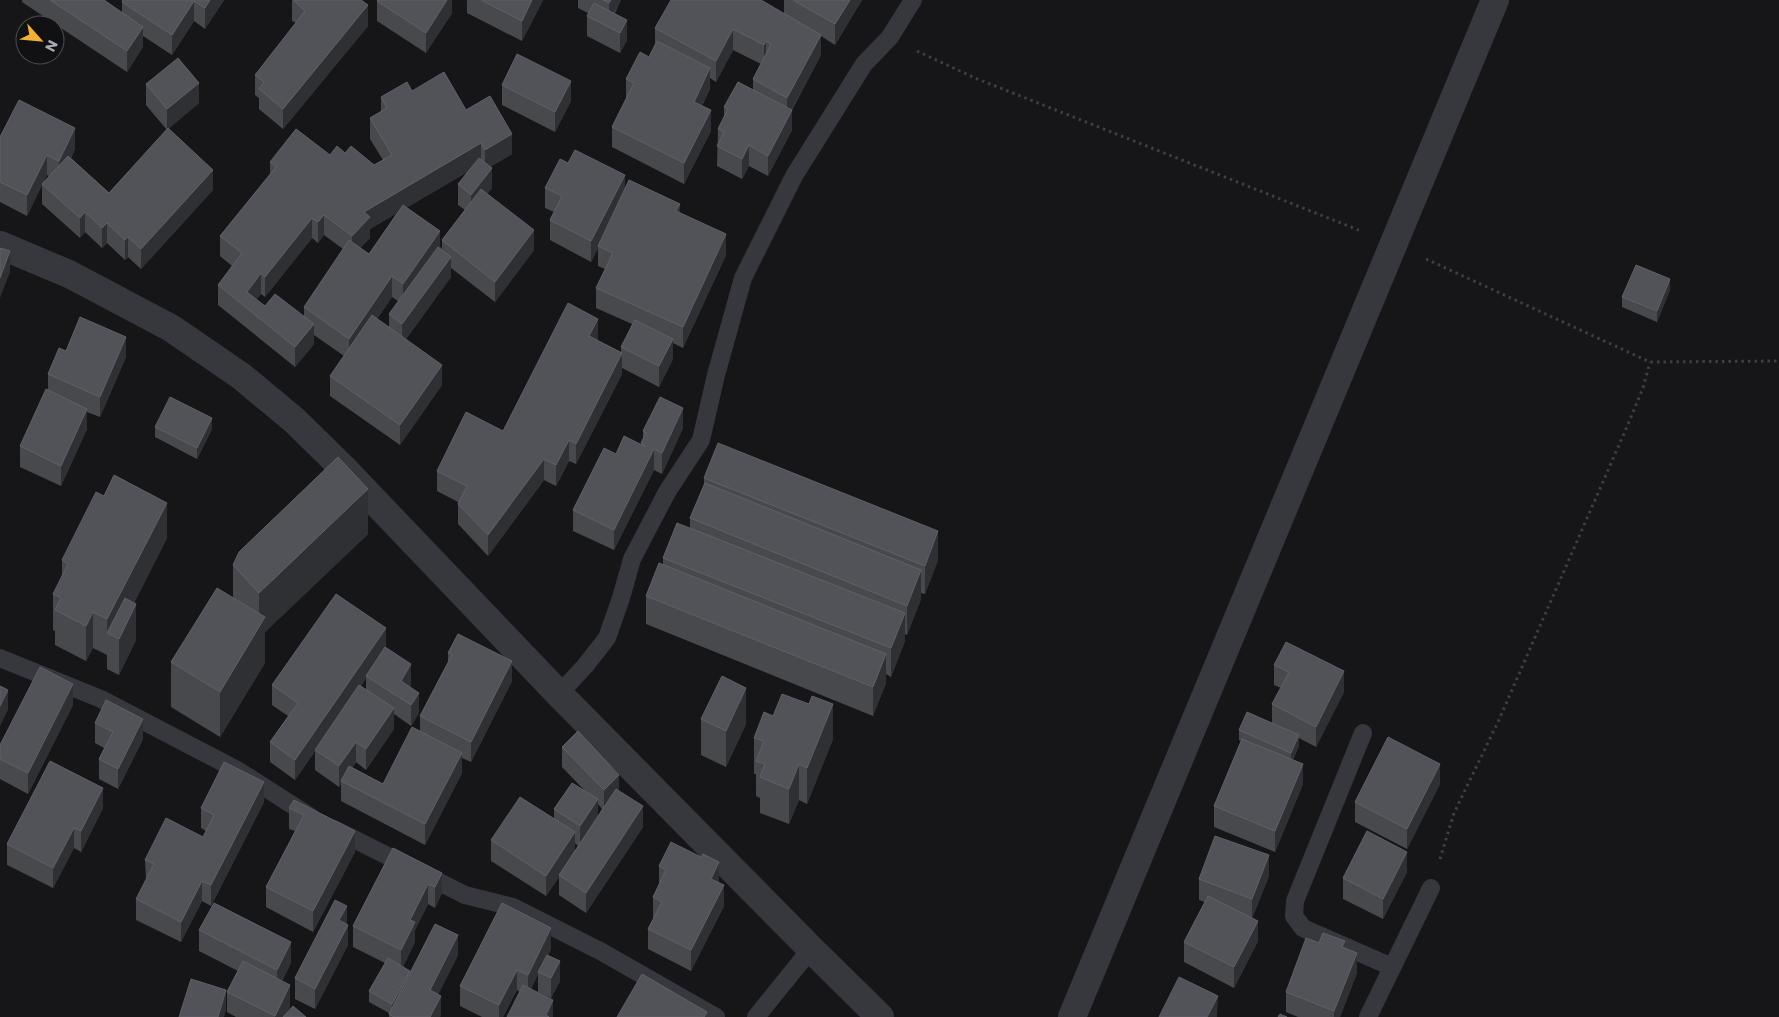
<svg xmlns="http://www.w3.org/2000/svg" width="1779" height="1017" viewBox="0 0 1779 1017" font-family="Poppins,sans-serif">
<rect width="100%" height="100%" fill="#161618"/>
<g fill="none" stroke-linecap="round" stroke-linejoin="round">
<!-- path -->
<path stroke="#3d3f44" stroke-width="3" stroke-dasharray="2.5 4" stroke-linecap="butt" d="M917 51 975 78 1361 231
M1426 259 1650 362 1779 361
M1440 859 1454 813 1498 722 1626 429 1643 388 1650 362"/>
<!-- service -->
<path stroke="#37383d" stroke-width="18" d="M0 658 101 699 239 771 311 817
M559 694 585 666 607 638 621 598 632 559 667 492 701 440 716 375 743 278 794 176 864 64 890 37 913 0
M1363 733 1295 901 1294 916 1303 928 1392 967
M334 829 465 895 513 907 602 952 716 1017
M756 1017 811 949
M1368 1017 1431 888"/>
<!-- tertiary -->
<path stroke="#37383d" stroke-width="28" d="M0 245 69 274 171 328 241 376 294 420 343 468 559 694 811 949 880 1017
M1072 1017 1495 0"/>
</g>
<!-- wall -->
<path fill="#47494d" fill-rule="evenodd" d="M22 0H104L122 12V2L123 0H224L205 29 194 21 172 55 143 36V47L127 72 22 2Z
M292 0 368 26 283 129 259 109V98L255 95V75L296 23 292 21Z
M452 0V13L426 53 377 21V1Z
M467 0H543L522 41 467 13Z
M578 0H621L615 13 627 40 620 53 587 36V16L588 13 578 8Z
M784 0H862L835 45 821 36V55L792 110V130L768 176 749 166 742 179 717 166 718 129 724 116V107L753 89V79L761 64 733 50 716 82 710 78V89L702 106 711 131 684 184 612 147V127L626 99V79L649 57 655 45V28L784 13Z
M146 84 199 103 168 129 213 190 141 269 128 257 125 260 107 243 102 248 85 232 80 238 42 204V185L27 216 0 202V137L75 149 71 158 109 193 167 130 146 105ZM47 175 49 176 43 183Z
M502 85 571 101 555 132 502 105Z
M412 91 466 110 512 154 490 167 492 188 487 194 534 250 495 302 451 268V277L406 339 442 385 400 445 330 396V376L344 356 314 335V344L295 367 218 305V285L232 266 220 256V236L270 174V162L330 155 345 153 374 165 383 160 370 139V118L381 111V97ZM469 171 458 184V205L465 210 442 240V249L406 208ZM397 213 369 254 360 248 370 238V229ZM324 235 343 249 304 307V316L265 306 256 299 261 294 265 297 312 238 318 243ZM392 297 398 301 389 314V327L377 319Z
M545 188H625L680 213 726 255 683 348 673 343V359L659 387 622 368V374L576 464 569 461 556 486 544 480 488 556 458 524V502L437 491V471L503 431 598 339V341L621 352V347L632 324 596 308V288L605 269 598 266V248L591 262 550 240V220L554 212 545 208Z
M1670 290 1657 322 1622 307V297Z
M66 351 126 357 100 417 87 412V429L61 486 20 467V446L48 390V374Z
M155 427 212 429 197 459 155 437Z
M683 428 662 474 654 470 614 550 573 531V510L616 454 641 444 643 439V431Z
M704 478 938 560 925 594 921 593V599L907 635 905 634V641L891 677 886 674V683L873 716 646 624V596L663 564V558L690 528V518L704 484Z
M104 496 167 538 134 603 136 640 119 675 107 669V655L93 648 86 661 55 645V631L53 630V594L62 577V560Z
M368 534 265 632V663L220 737 171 707V662L233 597V565Z
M386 648 411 685 410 687 419 713 411 726 394 714V729L366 770 356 762 352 768 383 784 420 732V716L448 662V653L512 681 471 762 462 758V773L425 845 341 801V784L339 787 315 770V751L295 780 270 762V742L288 716 272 705V685ZM366 678V690L361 686Z
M1274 665 1344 692 1316 747 1299 738V746L1293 760 1303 784 1275 852 1214 827V806L1241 741 1239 740V730L1272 723V704L1281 688 1274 685Z
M73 705 28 794 0 779V745Z
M701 719 746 724 726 767 701 755Z
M95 723 143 739 118 789 99 779V759L104 748 95 743Z
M754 738 833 739 807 804 799 800 789 824 760 813V798L756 796V774H754Z
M562 747 619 791 643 827 586 913 559 895V877L546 896 491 861V840L554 819V809L586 792 562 767ZM598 804 602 809 598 816ZM575 843 578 846 575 851Z
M1440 784 1407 849 1355 822V802Z
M264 802 211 906 202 901 181 942 136 920V899L146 880 145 860 203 837 206 831 201 828V808Z
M103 808 81 852 74 848 53 888 7 865V844Z
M289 808 355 831V852L313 932 266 907V887L295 831 289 829Z
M393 848 442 893 435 908 428 904 415 930V942L403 967 410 973 458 955 438 994 440 1017H389V1013L369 1002V991L385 963 353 947V926Z
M659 866 719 883 724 906 691 971 648 949V929L654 918H653V897L659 886Z
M1407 872 1383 919 1343 899V878Z
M1269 876 1252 918 1258 941 1234 988 1184 962V942L1205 902 1199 900V879Z
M347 924 348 945 315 1009 295 999V978Z
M199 930 291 963 282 981 290 1006 286 1014 306 1017H236L227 1012V992L238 971 199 951Z
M1319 943 1345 948 1357 973 1340 1017H1298L1286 1012V992Z
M551 949 548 955 560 981 551 998 538 992V974L531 989 553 1017 517 990 503 1017H482L460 1006V986Z"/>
<!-- shaded-wall -->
<path fill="#2f3033" d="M210 0H224L205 29V8Z
M447 0H452V13L426 53V33Z
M532 0H543L522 41V21Z
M611 0H621L609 23V3Z
M850 0H862L835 45V24Z
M194 1V21L172 55V35Z
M368 5V26L283 129V109Z
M627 20V40L620 53V33Z
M143 27V47L127 72V51Z
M733 29V50L716 82V61Z
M821 35V55L787 118V98Z
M766 41V62L764 66V45Z
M710 68V89L694 122V102Z
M571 81V101L555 132V112Z
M199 83V103L167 130V109Z
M711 110V131L684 184V163Z
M792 110V130L768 176V156Z
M75 128V149L59 181V161Z
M512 134V154L485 170V150Z
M481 143V164L370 229V238L352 256V236L364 212Z
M749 145V166L742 179V159Z
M47 155V175L27 216V195Z
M492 168V188L471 215V195Z
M213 170V190L141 269V249Z
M625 175V196L598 246V248L591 262V241Z
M680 204V224L676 211Z
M85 212V232L80 238V218Z
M324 215V235L318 243V222Z
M312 218V238L265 297V277Z
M107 223V243L102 248V228Z
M534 230V250L495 302V282Z
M440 231V251L403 304V284Z
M726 234V255L683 348V327Z
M128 237V257L125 260V240Z
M10 251V272L0 298V278Z
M451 257V277L402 344V324Z
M261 273V294L248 310 247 292Z
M392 276V297L349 359V339Z
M1670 279V290L1657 322V311Z
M598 319V339L589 357V336Z
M314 324V344L295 367V347Z
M126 337V357L100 417V397Z
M673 339V359L659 387V366Z
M622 353V374L576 464V444Z
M442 365V385L400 445V425Z
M683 408V428L662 474V453Z
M87 409V429L61 486V466Z
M212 418V429L197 459V448Z
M569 440V461L556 486V465Z
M654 449V470L614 550V530Z
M544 459V480L488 556V535Z
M368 489V534L265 632V663L220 737V692L259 627V593Z
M167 503V538L116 638 107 633V619Z
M938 531V560L925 594V566Z
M921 570V599L907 635V606Z
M136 604V640L119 675V639Z
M93 612V648L86 661V626Z
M905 613V641L891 677V648Z
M386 628V649L366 676V678L295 780V760Z
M886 654V683L873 716V687Z
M512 661V681L471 762V742Z
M411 664V685L402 699 401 681Z
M1344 671V692L1316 747V727Z
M73 684V705L28 794V773Z
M746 688V724L726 767V731Z
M8 690V710L0 726V706Z
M419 693V713L411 726V705Z
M833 704V739L807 804V768Z
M394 708V729L366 770V749Z
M143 719V739L118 789V769Z
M1299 735V746L1291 763V753Z
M356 742V762L343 782 341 781V784L339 787V766Z
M462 753V773L425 845V824Z
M799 764V800L789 824V789Z
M1303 764V784L1275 852V831Z
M1440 764V784L1407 849V829Z
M619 775V795L604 810V790Z
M264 782V802L211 906V885Z
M103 788V808L81 852V831Z
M598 799V820L580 847V826Z
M643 806V827L586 913V893Z
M74 828V848L53 888V868Z
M355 831V852L313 932V911Z
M575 832V853L559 875V877L546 896V876Z
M1407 852V872L1383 919V899Z
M1269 855V876L1252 919V899Z
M719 862V883L711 879Z
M442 873V893L435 908V887Z
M202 881V901L181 942V922Z
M428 884V904L415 930V942L401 971V950L410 920Z
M724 885V906L691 971V950Z
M347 906V926L339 920Z
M1258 921V941L1234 988V967Z
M348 925V945L315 1009V989Z
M551 928V949L539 972H538V974L528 995V975Z
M458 935V955L430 1011V990Z
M291 942V963L277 990V970Z
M1357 953V973L1340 1017H1334V1011Z
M560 961V981L551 998V978Z
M517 970V990L503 1017H499V1005Z
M410 971V982L392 1014V1004Z
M290 985V1006L284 1017H275Z
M226 990V1010L224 1017H218Z
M441 996V1016L440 1017H430Z
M1218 996 1217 1017H1207Z
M553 1000V1017H546V1015Z"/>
<!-- building -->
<path fill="#525359" stroke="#5f6168" d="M50 0H104L143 27 127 51Z
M123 0H210L205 8 194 1 172 35 122 2Z
M293 0H361L368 5 283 109 259 89 264 82 255 75 305 11Z
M378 0H447L426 33 377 1Z
M481 0H532L522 21Z
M603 0H611L609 3Z
M671 0H761L821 35 787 98 753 79 771 44 766 41 764 45 733 29 716 61 655 28Z
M793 0H850L835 24Z
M594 3 627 20 620 33 587 16Z
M657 41 710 68 694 102 711 110 684 163 612 127 634 83 626 79 640 52 649 57Z
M517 54 571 81 555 112 502 85Z
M178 58 199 83 167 109 146 84Z
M444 72 466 110 490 96 512 134 485 150 481 143 364 212 370 217 352 236 324 215 318 222 312 218 265 277 261 273 247 292 265 306 275 294 314 324 295 347 218 285 242 253 220 236 276 167 270 162 296 129 330 155 337 146 345 153 351 146 374 165 392 155 370 118 387 108 381 97 407 82 412 91Z
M738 82 792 110 768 156 749 145 742 159 717 146 724 132 718 129 728 109 724 107Z
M19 100 75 128 59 161 47 155 27 195 0 182V137Z
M168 128 213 170 141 249 128 237 125 240 107 223 102 228 85 212 80 218 42 184 68 156 109 193Z
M575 150 625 175 591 241 550 220 562 196 545 188 560 159 568 163Z
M479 158 492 168 471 195 458 184Z
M629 180 680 204 676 211 726 234 683 327 596 288 613 253 598 246Z
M481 189 534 230 495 282 442 240Z
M403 205 440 231 403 284 392 276 349 339 304 307 349 240 369 254Z
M438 247 451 257 402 324 389 314Z
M0 248 10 251 0 278Z
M1636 265 1670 279 1657 311 1622 297Z
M568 303 598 319 589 336 622 353 576 444 569 440 556 465 544 459 488 535 458 504 467 486 437 471 466 412 503 431Z
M372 315 442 365 400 425 330 376Z
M80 317 126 337 100 397 48 374 59 348 66 351Z
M635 320 673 339 659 366 621 347Z
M46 389 87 409 61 466 20 446Z
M170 397 212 418 197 448 155 427Z
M660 397 683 408 662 453 654 449 614 530 573 510 604 448 616 454 624 436 646 447 641 443 646 433 643 431Z
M718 443 938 531 925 566 704 478Z
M338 457 368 489 259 593 233 565 239 552Z
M114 475 167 503 107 619 93 612 86 626 55 610 61 598 53 594 68 564 62 560 96 492 104 496Z
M705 483 921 570 907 606 690 518Z
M677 523 905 613 891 648 663 558Z
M659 563 886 654 873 687 646 596Z
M217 588 265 617 220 692 171 662Z
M336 594 386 628 295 760 270 742 298 703 272 685Z
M125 598 136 604 119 639 107 633Z
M458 634 512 661 471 742 420 716 452 655 448 653Z
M1286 642 1344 671 1316 727 1272 704 1289 672 1274 665Z
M385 647 411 664 401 681 419 693 411 705 366 676Z
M40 667 73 684 28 773 0 759V745Z
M722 676 746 688 726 731 701 719Z
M359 685 394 708 366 749 356 742 339 766 315 750Z
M0 686 8 690 0 706Z
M782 694 809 704 812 696 833 704 807 768 799 764 789 789 760 777 765 764 756 761 764 741 754 738 764 712 773 716Z
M106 700 143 719 118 769 99 759 113 732 95 723Z
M1247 712 1299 735 1291 753 1239 730Z
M412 727 462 753 425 824 341 781 349 766 383 784Z
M578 731 619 775 604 790 562 747Z
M1388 737 1440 764 1407 829 1355 802Z
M1242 739 1303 764 1275 831 1214 806Z
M50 761 103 788 81 831 74 828 53 868 7 844Z
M224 762 264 782 211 885 202 881 181 922 136 899 154 864 145 860 166 818 203 837 214 815 201 808Z
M572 783 598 799 580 826 554 809Z
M616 789 643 806 586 893 559 875Z
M520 797 575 832 546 876 491 840Z
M294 800 355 831 313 911 266 887 304 815 289 808Z
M1367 831 1407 852 1383 899 1343 878Z
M1215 836 1269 855 1252 899 1199 879Z
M671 842 701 857 703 854 719 862 711 879 724 885 691 950 648 929 662 902 653 897 666 870 659 866Z
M393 848 442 873 435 887 428 884 410 920 415 922 401 950 353 926Z
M1208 896 1258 921 1234 967 1184 942Z
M335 900 347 906 339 920 348 925 315 989 295 978Z
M214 903 291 942 277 970 199 930Z
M502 903 551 928 528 975 517 970 499 1005 460 986Z
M435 924 458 935 430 990 441 996 430 1017H394L389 1014Z
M1323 933 1345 941 1342 947 1357 953 1334 1011 1286 992 1306 938 1319 943Z
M547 955 560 961 551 978 538 972Z
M388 958 410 971 392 1004 369 991Z
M243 961 290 985 275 1016 227 992Z
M642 974 707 1012 704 1017H617Z
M1179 977 1218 996 1207 1017H1159Z
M191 979 226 990 218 1017H179Z
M523 985 553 1000 546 1015 549 1017H507Z
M293 1006 306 1017H283Z
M1280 1014 1287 1017H1278Z"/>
<!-- north arrow -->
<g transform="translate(40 40) rotate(117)"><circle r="24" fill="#111113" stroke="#4d4f55"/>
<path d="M0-4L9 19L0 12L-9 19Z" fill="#f2b134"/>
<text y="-8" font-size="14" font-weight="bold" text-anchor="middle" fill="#a8adb8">N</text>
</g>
</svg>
